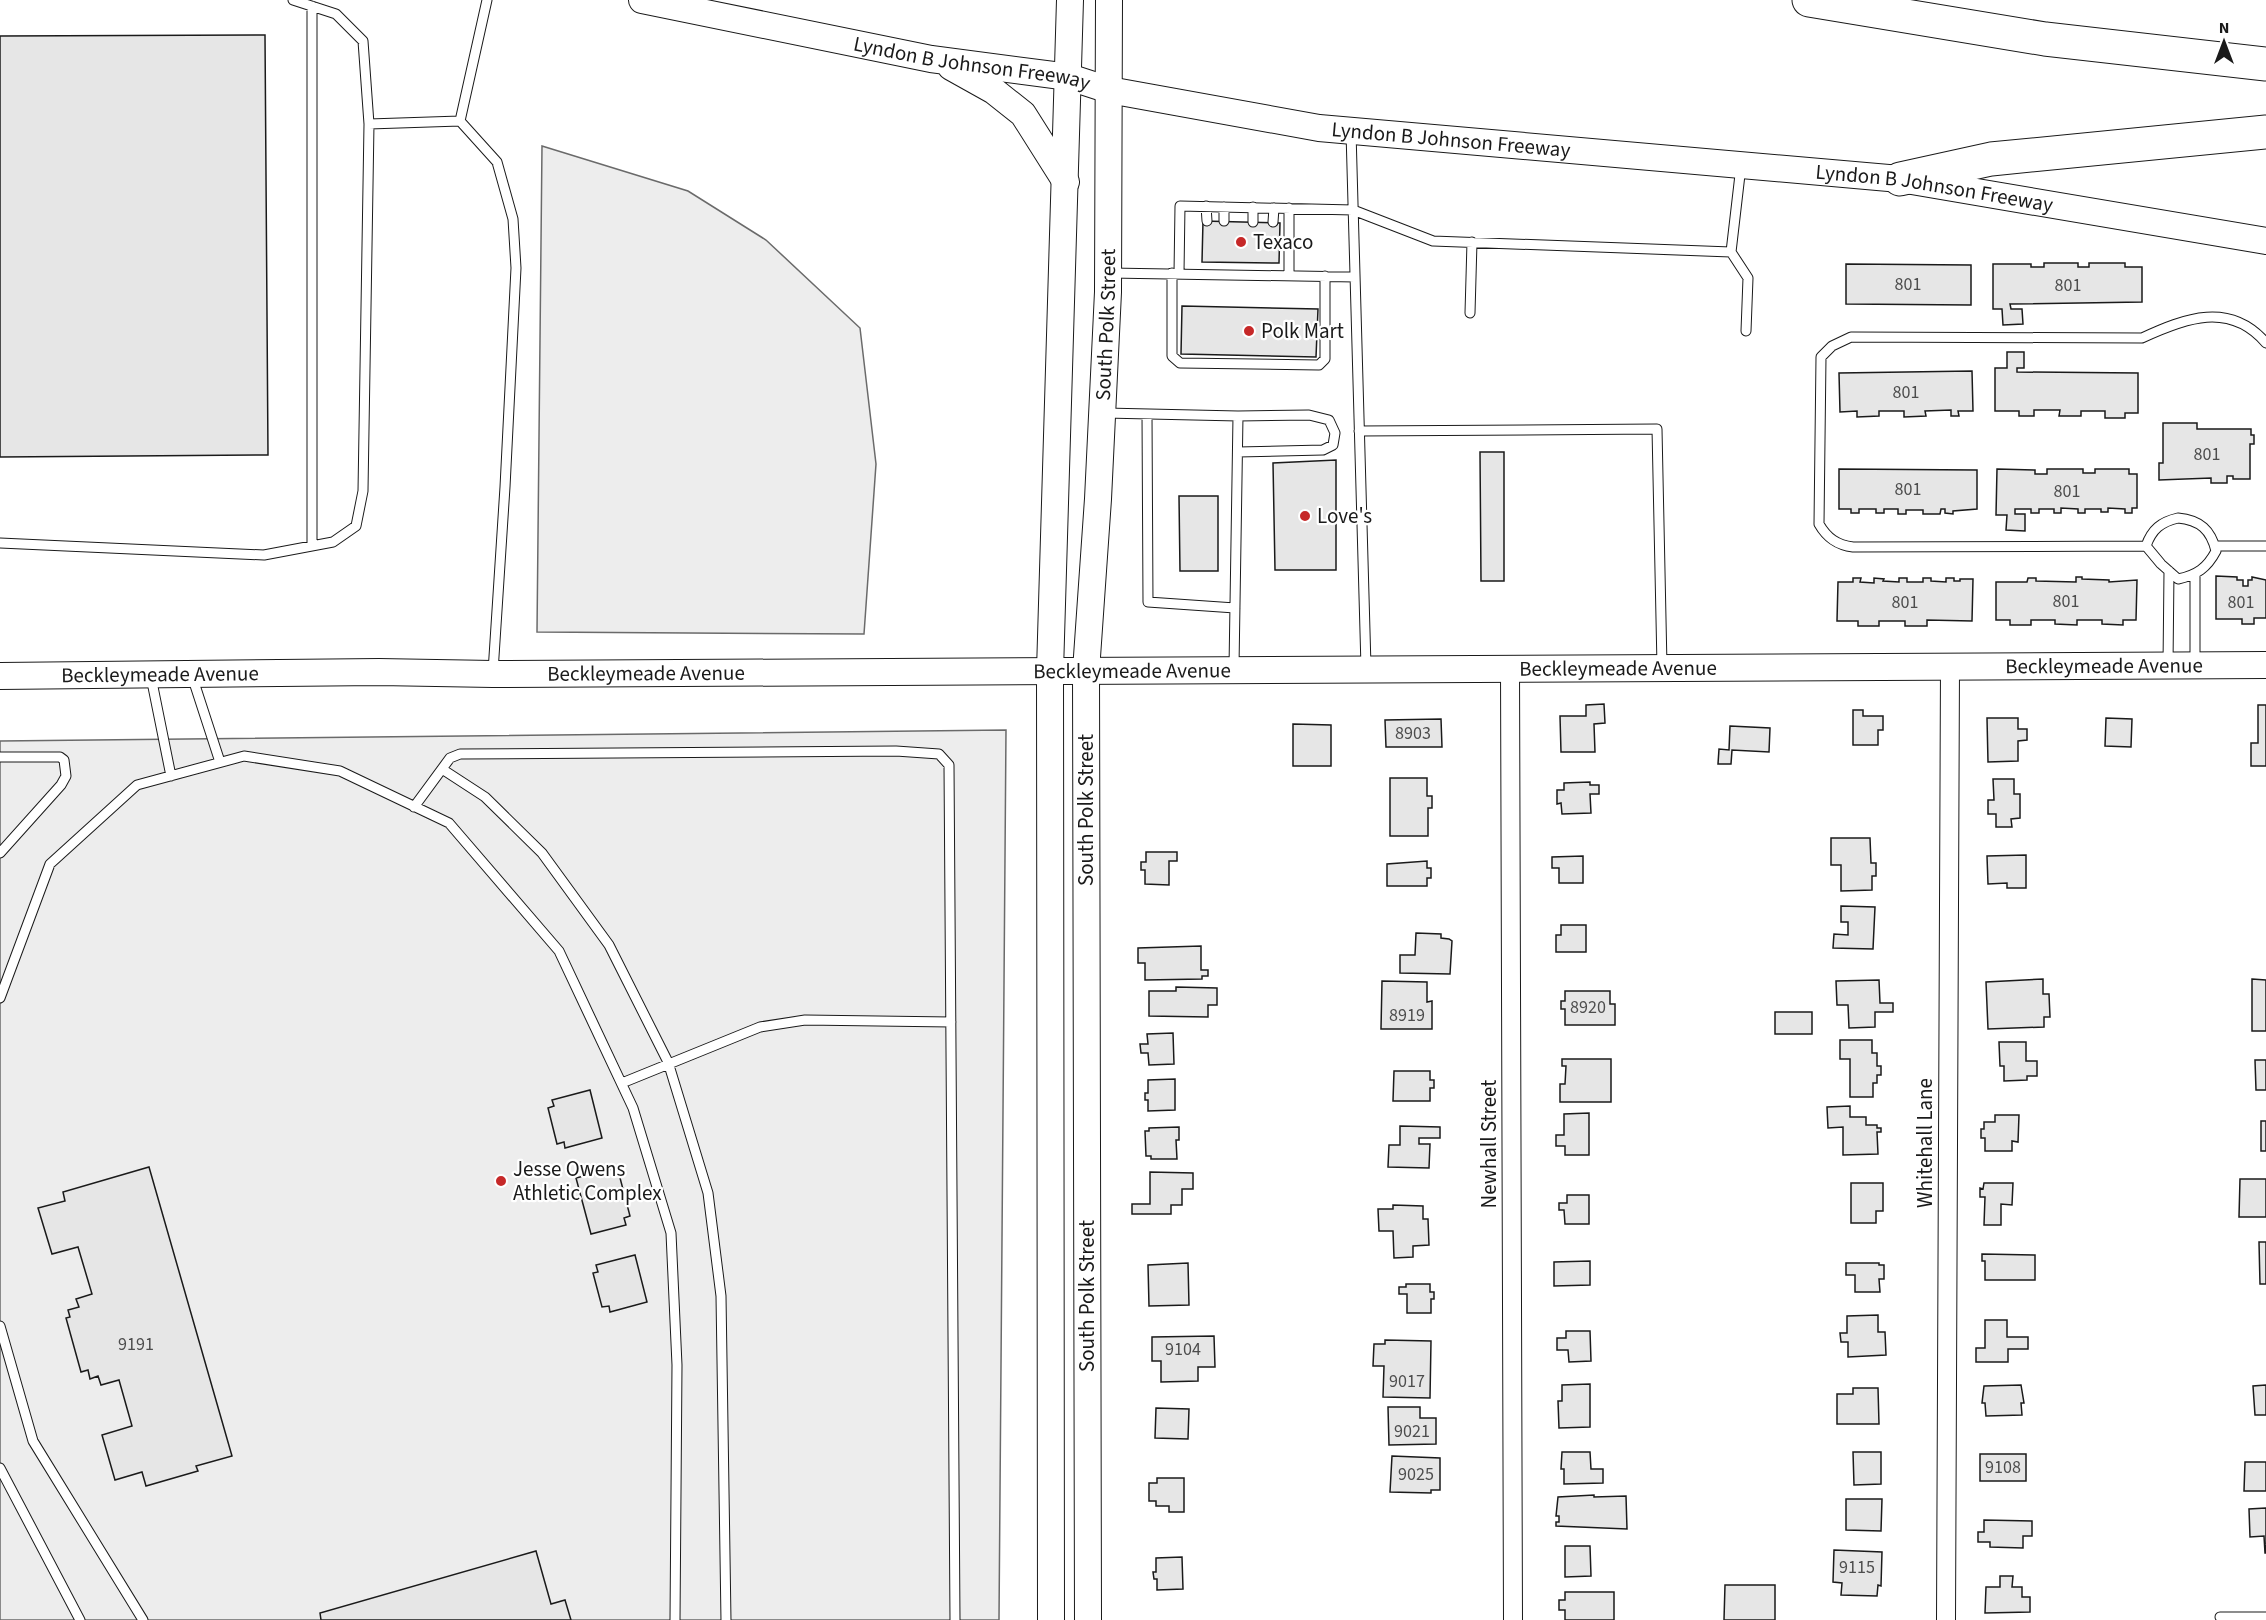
<svg xmlns="http://www.w3.org/2000/svg" width="2266" height="1620" font-family="'Source Sans 3',sans-serif">
	<style>
		.green { fill: #ededed; stroke: #6a6a6a; stroke-width: 1.5 }
		.building { fill: #e6e6e6; stroke: #1a1a1a; stroke-width: 1.5 }
		.lines { fill: none; stroke-linecap: round; stroke-linejoin: round }
		.lane-casing { stroke: #1a1a1a; stroke-width: 11 }
		.street-casing { stroke: #1a1a1a; stroke-width: 20 }
		.secondary-casing { stroke: #1a1a1a; stroke-width: 28 }
		.highway-casing { stroke: #1a1a1a; stroke-width: 35 }
		.lane { stroke: #fff; stroke-width: 9 }
		.street { stroke: #fff; stroke-width: 18 }
		.secondary { stroke: #fff; stroke-width: 26 }
		.highway { stroke: #fff; stroke-width: 33 }
		.poi-dot { fill: #c62828; stroke: #fff; stroke-width: 2 }
		.labels { text-anchor: middle; dominant-baseline: central; stroke-width: 4.5; stroke-linejoin: round; paint-order: stroke }
		.number-label { font-size: 18px; fill: #4d4d4d }
		.street-label { font-size: 21px; fill: #1a1a1a; stroke: #fff }
		.poi-label { font-size: 21px; fill: #1a1a1a; stroke: #fff; text-anchor: start }
	</style>
	<rect width="100%" height="100%" fill="#fff"/>
	<path class="green" d="M542,146L688,191L766,240L860,328L876,464L864,634L537,632Z
		M1006,730L999,1620H0V741Z"/>
	<path class="building" d="M265,35L268,455L0,457V36Z
		M1203,221L1280,223L1279,263L1202,262Z
		M2044,263H2078V267H2089V263H2125V267H2142V302L2010,304L2011,309H2022L2023,324L2003,325L2002,309H1993V264H2031V267H2044Z
		M1846,264L1971,265V305L1846,304Z
		M1182,306L1318,309L1316,357L1181,354Z
		M2007,352H2024V368H2017V372L2138,373V413H2125V418H2105V411H2081V416H2059L2060,410H2034V416H2019V411H1995V368H2007Z
		M1972,371L1973,411H1958L1959,416H1951V410L1925,411L1926,416L1904,417V411H1879V416L1857,417V411L1840,412L1839,373Z
		M2163,423H2197V429H2251V435H2254V444H2250V479H2233V476H2227V483H2211V478L2159,480V463H2163Z
		M1480,452H1504V581H1481Z
		M1336,460V570H1275L1273,463Z
		M1839,469L1977,470V509L1953,511V514L1945,513V509H1941L1940,514H1923V510H1906V514H1898V509H1884V513H1876V509H1859V513H1851V509H1839Z
		M1997,469L2035,470V474H2047V469H2083V473H2095V469H2129V474H2137V508H2132V513H2125V509L2108,508V512H2101V509H2085V513H2078V509L2061,508V513H2054V509H2039V513H2031V509H2015V514H2025V531L2006,530L2007,515H1996Z
		M1179,496H1218V571H1180Z
		M2216,576L2237,577V580H2243V586H2248V580H2252V577L2266,580V618H2254V624H2242V619H2216Z
		M2076,577H2082V579L2109,580V582L2137,580L2136,620H2123V625L2102,624V620H2077V625L2055,624V620H2031V625H2010V620H1996V582H2027L2028,578H2036V581L2076,582Z
		M1853,578H1861L1860,582L1874,583V578L1884,579L1883,581L1899,582V578H1907V582H1923V578H1931V581L1946,582V578H1954V581H1960V579H1973L1972,621L1927,620V626H1905V621H1879V626H1858V621H1837L1838,582H1853Z
		M1604,704L1605,723L1594,724L1595,752H1561L1560,716H1586V705Z
		M2258,705H2266V766H2251V743H2258Z
		M1853,710H1863V716H1883V730H1878V745H1853Z
		M1987,718H2018V729H2027V740L2018,741V761L1988,762Z
		M2106,718L2132,719L2131,747L2105,746Z
		M1441,719L1442,747H1386L1385,720Z
		M1293,724L1331,725V766H1293Z
		M1730,726L1770,728L1769,752L1732,750L1731,764H1718L1719,749L1729,750Z
		M1390,778H1427V796H1432V808H1428V836H1390Z
		M1993,779H2014V794H2020V818L2011,819L2012,827H1996V814H1988V800H1994Z
		M1590,782V785H1599V794H1590L1591,813L1562,814L1561,803L1557,804V790H1564V783Z
		M1831,838H1870L1871,863H1876V876H1872V890L1841,891V865H1831Z
		M1146,852H1177V861H1169V885L1145,884V870H1141V862H1146Z
		M2026,855V888H2007V883L1988,884L1987,856Z
		M1583,856V883H1559V868H1552V857Z
		M1427,861V868H1431V878H1427V886H1387V864Z
		M1841,906L1875,907L1873,949L1833,948L1834,934L1848,935V922H1841Z
		M1561,925H1586V952H1556V935H1561Z
		M1416,933L1441,934V938L1449,939L1452,941L1450,974L1400,973V955H1415Z
		M1201,946V970H1208V976H1202V979L1145,980V963H1138V948Z
		M2043,979V994H2049L2050,1017H2044V1027L1988,1029L1986,982Z
		M2252,979L2266,980V1031H2252Z
		M1879,980L1880,1003H1893V1012H1875V1027L1849,1028L1848,1005H1837L1836,981Z
		M1382,981L1427,982V1002L1432,1001V1029H1381Z
		M1176,987L1217,988V1005H1208V1017L1149,1016V991H1176Z
		M1565,991H1610V1004H1615V1025H1565V1009H1561V1001H1565Z
		M1775,1012H1812V1034H1775Z
		M1173,1033L1174,1064L1149,1065L1148,1053H1141L1140,1044H1148L1147,1034Z
		M1840,1040H1872V1053H1877V1066H1881V1075H1877V1083H1873V1097H1850V1059H1840Z
		M1999,1042H2026V1061H2037V1076H2027V1080L2004,1081V1066H2000Z
		M1562,1059H1611V1102H1560V1084H1565L1566,1066H1562Z
		M2255,1060H2266V1090H2256Z
		M1394,1071H1430V1080H1434V1088H1430V1101H1393Z
		M1175,1079V1110L1148,1111V1100H1145V1093H1148V1080Z
		M590,1090L602,1138L565,1148L564,1142L557,1144L548,1108L554,1106L552,1100Z
		M1850,1106V1117H1866V1125H1877V1128H1881V1132H1877L1878,1154L1843,1155V1127L1828,1128L1827,1107Z
		M1589,1113V1155H1565V1146H1556V1135H1564V1114Z
		M1995,1115H2019L2018,1142L2012,1141V1151H1985V1138H1981V1129H1984V1122H1995Z
		M2261,1121H2266V1151H2261Z
		M1400,1126L1440,1127V1138H1419V1144H1430L1429,1168L1388,1167L1389,1145H1400Z
		M1179,1127V1140H1176L1177,1159H1151V1156H1146L1145,1131H1149V1128Z
		M149,1167L232,1456L196,1466L198,1471L146,1486L142,1472L115,1480L102,1435L132,1426L119,1380L101,1385L98,1376L90,1379L88,1370L81,1372L66,1318L70,1317L68,1310L79,1307L76,1299L92,1294L78,1247L52,1254L38,1208L65,1201L63,1192Z
		M611,1169L613,1176L619,1174L630,1216L624,1218L626,1225L591,1234L576,1178Z
		M1150,1172L1193,1173V1189H1182V1205H1171V1214H1132V1204H1150Z
		M2240,1179H2266V1217H2239Z
		M1851,1183H1883V1211H1876V1223H1851Z
		M1984,1183H2013L2012,1205L2001,1204V1225H1984L1985,1197H1980V1188L1983,1189Z
		M1567,1195H1589V1224H1565L1564,1210H1559V1203H1567Z
		M1393,1205L1423,1206V1219H1428L1429,1245L1413,1246V1257L1394,1258L1393,1231H1379L1378,1209H1393Z
		M2259,1242H2266V1284H2260Z
		M1982,1254L2035,1255V1280H1985V1261H1982Z
		M635,1255L647,1302L610,1312L609,1306L602,1307L593,1273L598,1272L596,1265Z
		M1590,1261V1285L1554,1286V1262Z
		M1188,1263L1189,1305L1149,1306L1148,1265Z
		M1846,1263H1879V1265H1884V1279H1879L1880,1292H1855V1275H1846Z
		M1406,1284H1430V1292H1434V1299H1431V1313H1407V1294H1399V1287H1406Z
		M1878,1315V1332H1885L1886,1355L1848,1357V1342H1841L1840,1333H1847V1316Z
		M1985,1320H2007V1337H2028V1349H2008V1362H1976V1348H1985Z
		M1566,1331H1590L1591,1361L1569,1362L1568,1350H1557V1338H1566Z
		M1214,1336L1215,1367H1198V1381L1161,1382V1361H1152V1337Z
		M1385,1340L1431,1341L1430,1398L1383,1397L1384,1366H1373L1374,1344H1385Z
		M1590,1384V1427L1559,1428L1558,1401H1562V1385Z
		M2021,1385L2024,1403H2021L2022,1415L1986,1416L1985,1403H1982L1984,1386Z
		M2266,1385V1415H2255L2253,1386Z
		M1853,1388H1878L1879,1424H1837V1394H1853Z
		M1388,1407H1420V1418H1436V1444L1389,1445Z
		M1156,1408L1189,1409L1188,1439L1155,1438Z
		M1562,1452H1590L1591,1469H1603V1483L1564,1484V1469H1561Z
		M1853,1452H1881V1484L1854,1485Z
		M1980,1454H2026V1481H1980Z
		M1392,1456L1440,1458V1490H1431V1493L1390,1492Z
		M2245,1462H2266V1491H2244Z
		M1157,1478H1184V1512H1169V1506H1156V1501H1149V1483H1157Z
		M1594,1495V1497L1626,1496L1627,1529L1556,1526V1522H1559V1516H1556L1558,1497Z
		M1846,1499H1882L1881,1531L1846,1530Z
		M2266,1508V1553H2265L2264,1536L2250,1537L2249,1509Z
		M1984,1520L2032,1521V1536H2023V1548L1990,1547V1542H1978V1532H1984Z
		M1565,1546H1590L1591,1576L1565,1577Z
		M1834,1550L1882,1552L1881,1586L1878,1585L1877,1596L1841,1595L1842,1583L1833,1582Z
		M536,1551L551,1604L565,1600L571,1620H321L320,1613Z
		M1182,1557L1183,1589L1157,1590V1579H1154L1153,1572H1156V1558Z
		M2000,1576H2013L2012,1587H2022V1597H2030V1612L1985,1613L1986,1587H2000Z
		M1725,1585H1775V1620H1724Z
		M1565,1592H1614V1620H1565V1610H1559V1600H1565Z"/>
	<g class="lines">
		<defs>
			<path id="lane" d="M312,6V546
				M460,121L497,162L513,219L516,268L505,487L493,672
				M369,124L460,121L487,0
				M1351,132L1366,667
				M1206,206L1207,221
				M1253,207V222
				M1289,208V275
				M1224,221V207
				M1273,222L1274,208
				M1731,252L1748,278L1746,331
				M1110,273L1355,277
				M1172,273V356L1180,363L1319,365L1325,359V276
				M1179,273L1180,206L1353,210L1433,241L1731,252L1741,166
				M1470,313L1472,242
				M1105,413L1238,416L1234,667
				M1147,414L1148,602L1235,608
				M1359,431L1657,429L1662,666
				M1238,452L1323,450L1333,445L1335,433L1329,420L1309,415L1238,416
				M2178,518C2200,520 2211,530 2216,551C2207,568 2197,575 2178,579L2161,564L2146,546C2152,529 2161,522 2178,518Z
				M0,543L264,555L333,542L356,526L363,491L369,124L363,41L336,14L293,0
				M2146,546L1853,547C1837,545 1827,538 1819,524L1821,357L1832,346L1851,337L2142,338C2185,318 2230,301 2266,343
				M2215,546H2266
				M2195,574V663
				M2168,665L2169,571
				M192,676L220,762
				M151,677L171,776
				M0,757H60L64,760L66,776L61,785L0,853
				M442,769L485,797L542,853L609,945L668,1062L708,1193L721,1296L726,1620
				M414,807L450,758L460,754L896,751L939,754L949,765L955,1620
				M0,998L50,864L137,785L244,756L340,771L449,823L559,951L633,1108L671,1233L677,1365L675,1620
				M622,1083L760,1027L805,1020L951,1022
				M0,1326L33,1441L143,1620
				M0,1468L80,1620
				M2220,1617H2266"/>
			<path id="street" d="M1510,669L1513,1620
				M1946,1620L1950,667"/>
			<g id="secondary">
				<path id="s1" d="M642,0L931,59L1069,77L1109,90L1319,128L1900,179L2266,241"/>
				<path d="M951,67L994,91L1023,114L1066,182"/>
				<path id="s2" d="M0,676L379,672L493,674L2266,665"/>
				<path d="M1051,1620L1050,671L1070,0"/>
				<path id="s3" d="M1088,1620L1086,671L1098,499L1108,292L1109,0"/>
			</g>
			<path id="highway" d="M1809,0L2045,39L2266,64
				M1900,179L1991,159L2266,132"/>
		</defs>
		<use href="#lane" class="lane-casing"/>
		<use href="#street" class="street-casing"/>
		<use href="#secondary" class="secondary-casing"/>
		<use href="#highway" class="highway-casing"/>
		<use href="#lane" class="lane"/>
		<use href="#street" class="street"/>
		<use href="#secondary" class="secondary"/>
		<use href="#highway" class="highway"/>
	</g>
	<g class="poi-dot">
		<circle cx="1241" cy="242" r="6"/>
		<circle cx="1249" cy="331" r="6"/>
		<circle cx="1305" cy="516" r="6"/>
		<circle cx="501" cy="1181" r="6"/>
	</g>
	<g class="labels">
		<g class="number-label">
			<text x="1908" y="284">801</text>
			<text x="2068" y="285">801</text>
			<text x="1906" y="392">801</text>
			<text x="2207" y="454">801</text>
			<text x="1908" y="489">801</text>
			<text x="2067" y="491">801</text>
			<text x="2066" y="601">801</text>
			<text x="1905" y="602">801</text>
			<text x="2241" y="602">801</text>
			<text x="1413" y="733">8903</text>
			<text x="1588" y="1007">8920</text>
			<text x="1407" y="1015">8919</text>
			<text x="136" y="1344">9191</text>
			<text x="1183" y="1349">9104</text>
			<text x="1407" y="1381">9017</text>
			<text x="1412" y="1431">9021</text>
			<text x="2003" y="1467">9108</text>
			<text x="1416" y="1474">9025</text>
			<text x="1857" y="1567">9115</text>
		</g>
		<g class="street-label">
			<text stroke="none"><textPath href="#s1" startOffset="336">Lyndon B Johnson Freeway</textPath></text>
			<text stroke="none"><textPath href="#s1" startOffset="822">Lyndon B Johnson Freeway</textPath></text>
			<text stroke="none"><textPath href="#s1" startOffset="1308">Lyndon B Johnson Freeway</textPath></text>
			<text stroke="none"><textPath href="#s3" startOffset="1296">South Polk Street</textPath></text>
			<text stroke="none"><textPath href="#s2" startOffset="2104">Beckleymeade Avenue</textPath></text>
			<text stroke="none"><textPath href="#s2" startOffset="1618">Beckleymeade Avenue</textPath></text>
			<text stroke="none"><textPath href="#s2" startOffset="1132">Beckleymeade Avenue</textPath></text>
			<text stroke="none"><textPath href="#s2" startOffset="646">Beckleymeade Avenue</textPath></text>
			<text stroke="none"><textPath href="#s2" startOffset="160">Beckleymeade Avenue</textPath></text>
			<text transform="translate(1086 810) rotate(-90)">South Polk Street</text>
			<text transform="translate(1925 1143) rotate(-90)">Whitehall Lane</text>
			<text transform="translate(1489 1144) rotate(-90)">Newhall Street</text>
			<text transform="translate(1087 1296) rotate(-90)">South Polk Street</text>
		</g>
		<g class="poi-label">
			<text x="1253" y="242">Texaco</text>
			<text x="1261" y="331">Polk Mart</text>
			<text x="1317" y="516">Love's</text>
			<text x="513" y="1169">Jesse Owens<tspan x="513" dy="24">Athletic Complex</tspan></text>
		</g>
	</g>
	<g transform="translate(2224 42)" stroke="#ffffff" stroke-width="4.5" paint-order="stroke">
	<path d="M0-4.5L10 22L0 15L-10 22Z" fill="#1a1a1a"/>
	<text y="-9" font-size="16" font-weight="bold" text-anchor="middle" fill="#1a1a1a">N</text>
	</g>
</svg>
